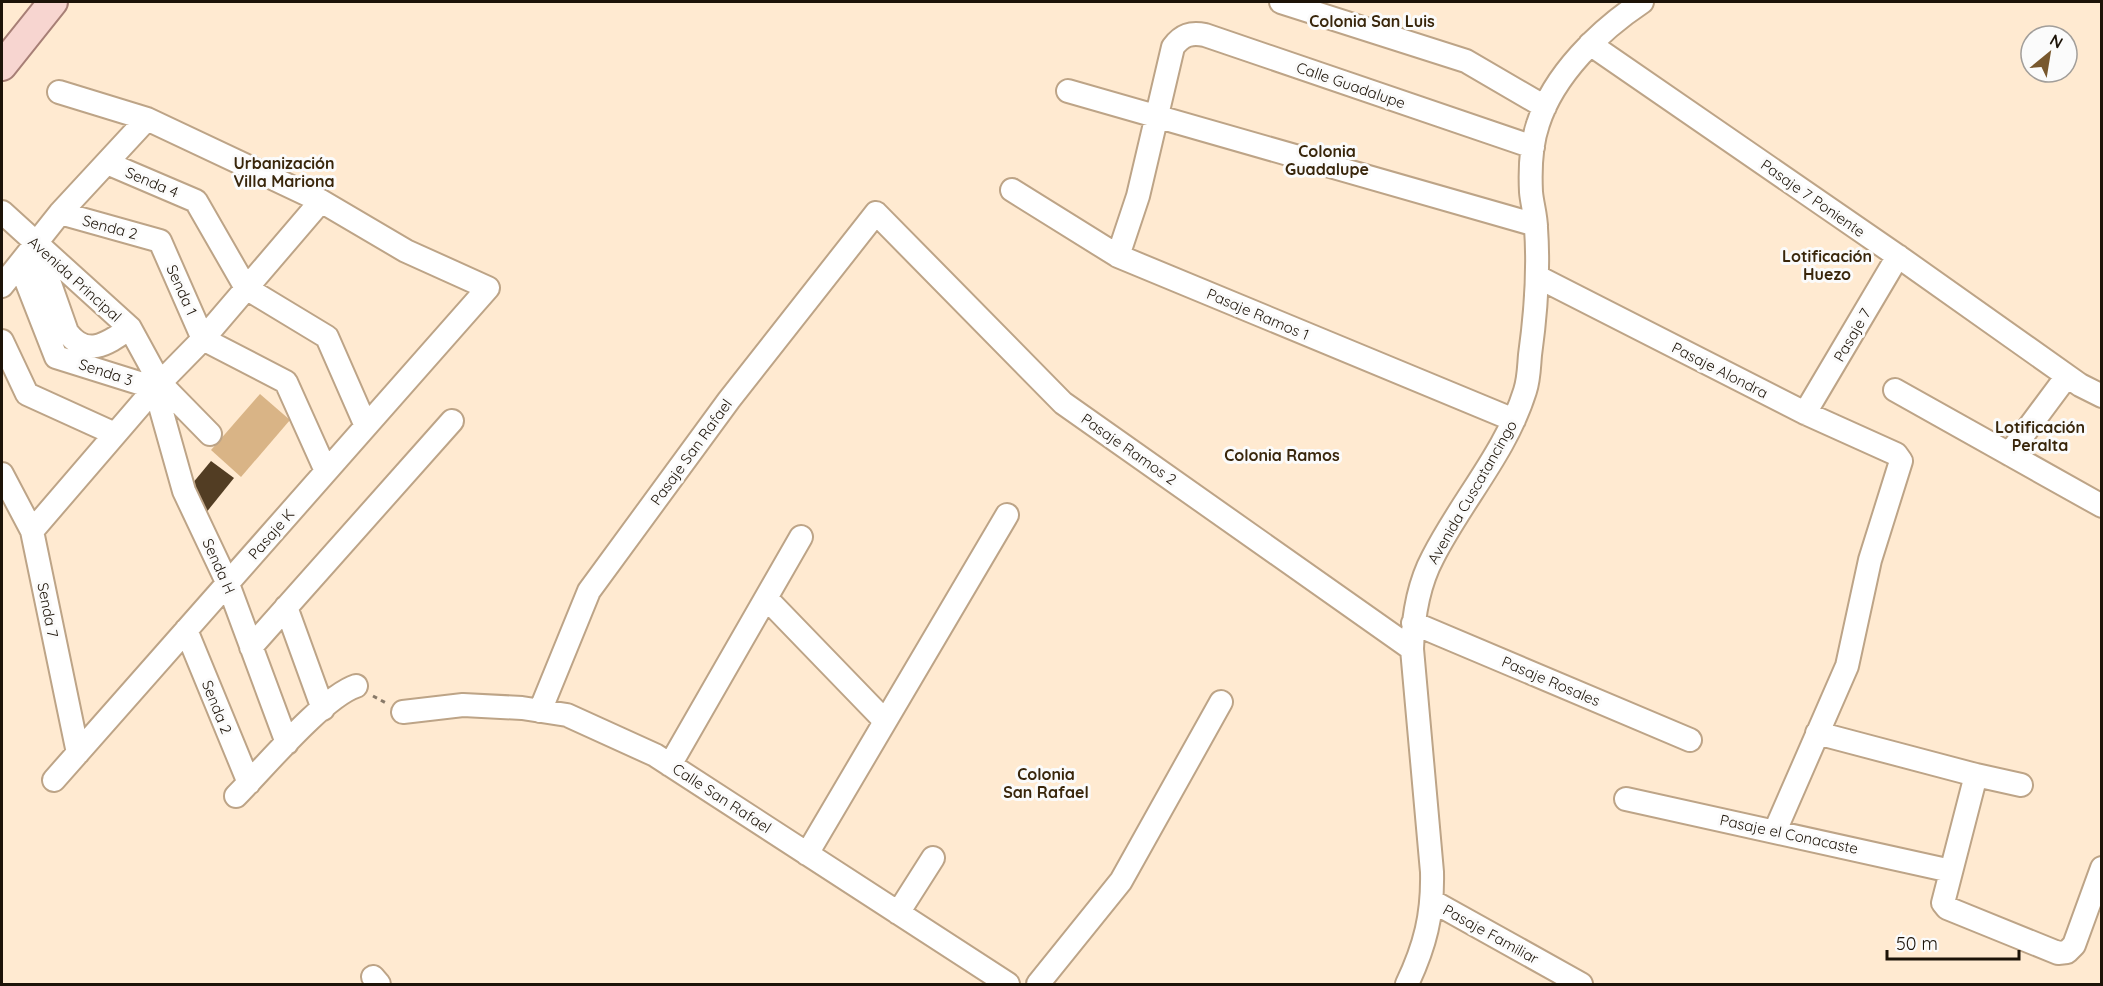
<svg xmlns="http://www.w3.org/2000/svg" width="2103" height="986" font-family="Quicksand,sans-serif">
	<style>
		.green { fill: #d9b486 }
		.building { fill: #523d23 }
		.lines { fill: none; stroke-linecap: round; stroke-linejoin: round }
		.minor-casing { stroke: #bda487; stroke-width: 26 }
		.major-casing { stroke: #a77f76; stroke-width: 32 }
		.path { stroke: #887968; stroke-width: 3; stroke-dasharray: 4.5 4.5; stroke-linecap: butt }
		.minor { stroke: #fff; stroke-width: 22 }
		.major { stroke: #f7d5d0; stroke-width: 28 }
		.labels { text-anchor: middle; dominant-baseline: central; stroke-width: 6; stroke-linejoin: round; paint-order: stroke }
		.street-label { font-size: 15px; fill: #1c1308; stroke: #fbfbfb }
		.neighbourhood-label { font-size: 16px; font-weight: bold; fill: #39260b; stroke: #fbfbfb }
	</style>
	<rect width="100%" height="100%" fill="#ffead1"/>
	<path class="green" d="M260,394L290,420L241,477L211,450Z"/>
	<path class="building" d="M211,461L234,478L201,519L187,490Z"/>
	<g class="lines">
		<defs>
			<path id="minor" d="M1281,2L1466,61L1545,107
				M1590,44L1902,259L2080,385L2102,396
				M1068,91L1536,225
				M107,163L196,201L246,288L327,337L366,426
				M1012,190L1118,256L1514,420
				M2,212L130,328L160,383L210,434
				M60,213L160,241L203,339L286,382L326,471
				M37,247L67,332C87,359 108,343 130,328
				M1118,256L1138,196L1173,47C1182,35 1191,32 1205,35L1533,147
				M20,265L56,357L155,388L184,491L228,584L287,743
				M1538,277L1805,413L1896,454L1901,461L1870,560L1847,666L1775,831
				M2,286L60,213L147,119
				M2,341L27,394L115,434
				M1895,390L2102,506
				M1805,413L1898,256
				M2009,454L2067,376
				M2,474L32,531L78,753
				M32,531L155,388L203,339L321,201
				M766,598L885,721
				M286,607L323,709
				M1413,623L1690,740
				M186,630L249,783
				M251,647L452,421
				M540,711L589,591L729,400L876,213L1063,403L1412,649
				M403,712L463,705L522,708L567,715L655,755L1008,984
				M1817,733L1976,775L2021,785
				M670,765L801,537
				M1976,775L1943,903L1947,908L2058,953L2067,952L2074,945L2102,868
				M54,780L488,288L406,251L321,201L147,119L59,92
				M236,796C263,769 323,697 356,686
				M1626,799L1951,871
				M807,854L1007,515
				M1432,901L1581,984
				M898,913L933,858
				M373,977L379,984
				M1038,984L1121,881L1221,702
				M1407,984C1425,946 1433,915 1432,872L1412,649C1413,618 1418,585 1433,557C1462,500 1506,452 1525,391C1529,379 1529,366 1530,355C1536,312 1539,270 1536,228C1536,216 1532,204 1531,192C1530,171 1531,144 1538,124C1554,74 1600,30 1642,2"/>
			<path id="major" d="M2,66L53,2"/>
		</defs>
		<use href="#minor" class="minor-casing"/>
		<use href="#major" class="major-casing"/>
		<path class="path" d="M373,696L386,703"/>
		<use href="#minor" class="minor"/>
		<use href="#major" class="major"/>
	</g>
	<g class="labels">
		<g class="street-label">
			<text transform="translate(1351 85) rotate(19)">Calle Guadalupe</text>
			<text transform="translate(152 182) rotate(23)">Senda 4</text>
			<text transform="translate(1813 198) rotate(35)">Pasaje 7 Poniente</text>
			<text transform="translate(110 227) rotate(15)">Senda 2</text>
			<text transform="translate(75 279) rotate(42)">Avenida Principal</text>
			<text transform="translate(182 290) rotate(66)">Senda 1</text>
			<text transform="translate(1258 314) rotate(23)">Pasaje Ramos 1</text>
			<text transform="translate(1852 335) rotate(-60)">Pasaje 7</text>
			<text transform="translate(1720 370) rotate(27)">Pasaje Alondra</text>
			<text transform="translate(106 372) rotate(18)">Senda 3</text>
			<text transform="translate(1129 449) rotate(35)">Pasaje Ramos 2</text>
			<text transform="translate(691 452) rotate(-54)">Pasaje San Rafael</text>
			<text transform="translate(1472 492) rotate(-60)">Avenida Cuscatancingo</text>
			<text transform="translate(271 534) rotate(-49)">Pasaje K</text>
			<text transform="translate(219 566) rotate(66)">Senda H</text>
			<text transform="translate(48 610) rotate(79)">Senda 7</text>
			<text transform="translate(1551 681) rotate(23)">Pasaje Rosales</text>
			<text transform="translate(217 707) rotate(68)">Senda 2</text>
			<text transform="translate(722 798) rotate(33)">Calle San Rafael</text>
			<text transform="translate(1789 834) rotate(12)">Pasaje el Conacaste</text>
			<text transform="translate(1491 934) rotate(29)">Pasaje Familiar</text>
		</g>
		<g class="neighbourhood-label">
			<text x="1372" y="21">Colonia San Luis</text>
			<text x="1327" y="151">Colonia<tspan x="1327" dy="18">Guadalupe</tspan></text>
			<text x="284" y="163">Urbanización<tspan x="284" dy="18">Villa Mariona</tspan></text>
			<text x="1827" y="256">Lotificación<tspan x="1827" dy="18">Huezo</tspan></text>
			<text x="2040" y="427">Lotificación<tspan x="2040" dy="18">Peralta</tspan></text>
			<text x="1282" y="455">Colonia Ramos</text>
			<text x="1046" y="774">Colonia<tspan x="1046" dy="18">San Rafael</tspan></text>
		</g>
	</g>
	<rect width="2103" height="986" fill="none" stroke="#1c1308" stroke-width="6"/>
	<g transform="translate(2049 54) rotate(30)"><circle r="28" fill="#fbfbfb" stroke="#a29e9a" stroke-width="1.5"/>
	<path d="M0-4.5L10 22L0 15L-10 22Z" fill="#78582e"/>
	<text y="-9" font-size="16" font-weight="bold" text-anchor="middle" fill="#1c1308">N</text>
	</g>
	<path d="M1887 950v9h132v-9" fill="none" stroke="#1c1308" stroke-width="3"/>
	<text x="1896" y="950" font-size="18" fill="#1c1308" stroke="#fbfbfb" stroke-width="4.5" paint-order="stroke">50 m</text>
</svg>
